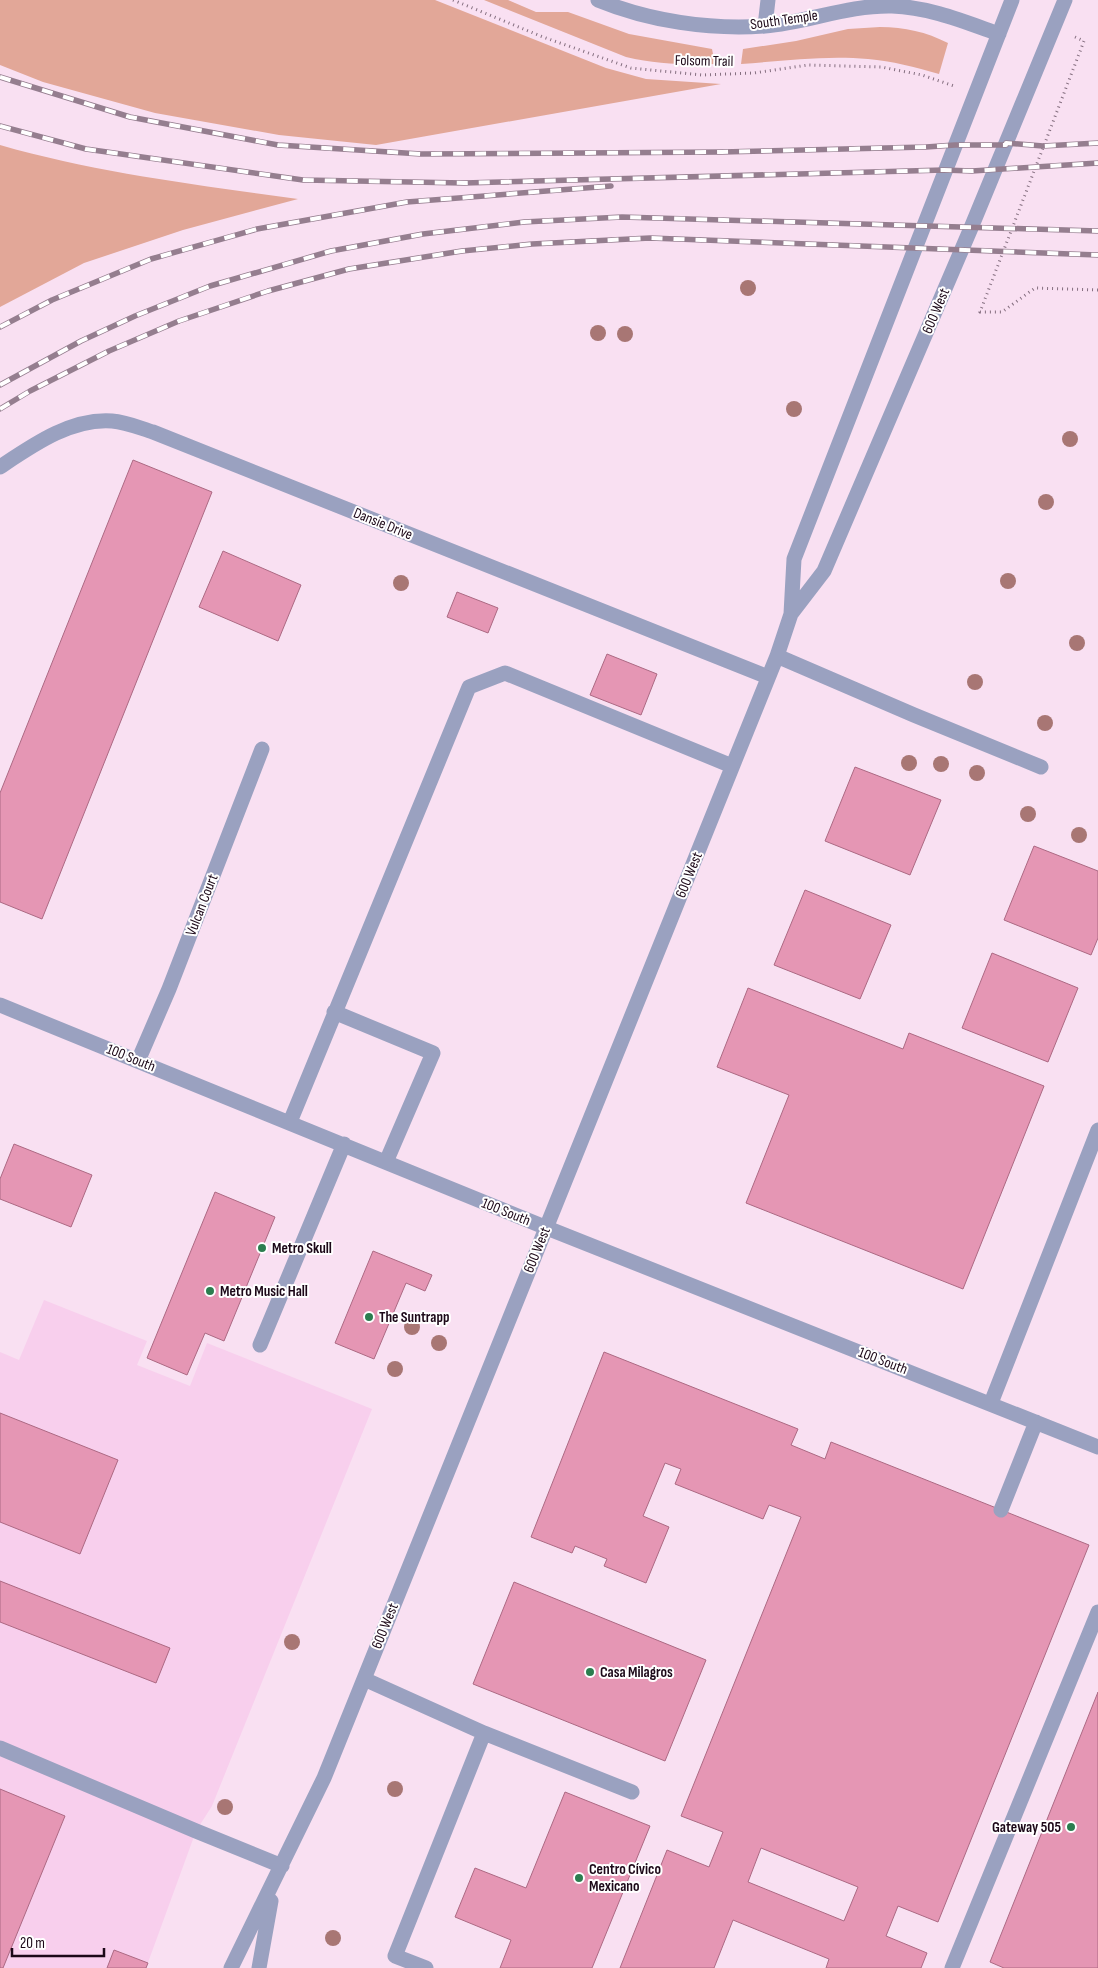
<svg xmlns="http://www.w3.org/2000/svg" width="1098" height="1968" font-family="'Sofia Sans Condensed',sans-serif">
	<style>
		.built { fill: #f8cfed }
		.green { fill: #e2a798 }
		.building { fill: #e596b4; stroke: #ac6983; fill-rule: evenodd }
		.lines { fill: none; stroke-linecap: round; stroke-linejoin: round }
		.path { stroke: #846e7f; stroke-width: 3; stroke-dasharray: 1 4; stroke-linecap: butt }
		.minor { stroke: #9aa1c0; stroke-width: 15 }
		.rail-casing { stroke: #957e8f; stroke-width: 5.5 }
		.rail { stroke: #fff; stroke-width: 4; stroke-dasharray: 11; stroke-linecap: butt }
		.tree { fill: #a87674 }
		.poi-dot { fill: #2b7d4f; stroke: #fff; stroke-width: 2 }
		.labels { text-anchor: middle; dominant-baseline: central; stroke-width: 4; stroke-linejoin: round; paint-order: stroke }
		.street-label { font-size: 15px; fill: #1c0818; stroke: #fff }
		.poi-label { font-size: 15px; font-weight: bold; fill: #1c0818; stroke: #fff; text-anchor: start }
	</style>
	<rect width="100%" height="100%" fill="#f9e0f2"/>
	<path class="built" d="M44,1300L147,1341L137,1365L190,1386L207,1343L372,1409L212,1806L196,1831L146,1968H0V1352L19,1360Z"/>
	<path class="green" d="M0,0H435L606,68L646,79L721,84L376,145L279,135L155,113L43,82L0,65Z
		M484,0H508L536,12H568L629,34L712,49L715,64C684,65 656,64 626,57Z
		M880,27C905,27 926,32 948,43L939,74C915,67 892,61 868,59C826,55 783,61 741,64L743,49L796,41L848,29Z
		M0,145C97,173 198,185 298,199L183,230L84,263L0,307Z"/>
	<path class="building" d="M133,460L212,492L42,919L0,902V793Z
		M223,551L301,585L278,641L199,607Z
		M457,592L498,608L488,633L447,617Z
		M607,654L657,674L641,715L590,695Z
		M855,767L941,800L910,875L825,841Z
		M1034,846L1098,871V938L1091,955L1004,920Z
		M805,890L891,925L860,999L774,965Z
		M992,953L1078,988L1048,1062L962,1028Z
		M748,988L903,1049L909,1033L1044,1086L963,1289L746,1203L789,1095L717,1067Z
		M14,1144L92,1175L71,1227L0,1199V1179Z
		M215,1192L275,1217L224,1341L205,1333L187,1375L147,1358Z
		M373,1251L432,1275L425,1291L406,1283L374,1359L335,1343Z
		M604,1352L798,1429L791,1445L825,1459L831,1442L1089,1545L938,1922L898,1906L886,1936L927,1953L921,1968H826L829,1959L733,1920L714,1968H620L667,1850L709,1867L723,1832L681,1816L801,1517L769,1505L763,1519L675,1484L681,1469L665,1463L643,1516L669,1527L646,1583L604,1566L607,1559L575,1546L572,1553L531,1537ZM761,1848L858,1887L844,1921L748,1882Z
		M0,1413L118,1460L80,1554L0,1522Z
		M0,1581L170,1648L156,1683L0,1622Z
		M514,1582L706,1660L665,1761L473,1684Z
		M1098,1692V1968H1004L990,1962Z
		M0,1789L65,1816L3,1968H0Z
		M565,1792L650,1826L592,1968H500L511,1940L455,1917L475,1868L526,1888Z
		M114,1950L148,1963L146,1968H107Z"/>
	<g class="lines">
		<path class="path" d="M453,0L543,37L631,68L702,75L754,73L808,65L881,67L922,75L954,86
			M1075,37L1084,41L980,312H1002L1035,288L1098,290"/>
		<path class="minor" d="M598,0C649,21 710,30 765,26C808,22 849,5 892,6C929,7 965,22 999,34
			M765,26L768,0
			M0,467C33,445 71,418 112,421C126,422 140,428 153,432L768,677
			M791,614L824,571L971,228L1065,0
			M777,656L914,715L1041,767
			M0,1005L547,1228L1098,1447
			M334,1012L433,1053L386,1162
			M138,1061L169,989L262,749
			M290,1122L469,687L505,673L732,766
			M260,1345L344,1144
			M991,1403L1098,1130
			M1001,1510L1036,1422
			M364,1679L484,1733L632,1792
			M0,1748L196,1831L282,1866
			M231,1968L324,1778L777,656L791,614L794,559L1012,0
			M259,1968L271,1901
			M426,1968L395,1956L484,1733
			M952,1968L1098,1612"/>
		<defs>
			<path id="rail" d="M0,77L130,117L278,145L421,154L722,152L926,147L955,145H1006V143L1043,146L1098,143
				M0,126L86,149L303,180L464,183L944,170L972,171L1098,163
				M0,327L52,300L151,259L257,229L407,202L611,186
				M0,385L81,341L135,316L210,286L331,251L423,234L524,222L622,217L1098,231
				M0,409L30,391L109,351L179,321L268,291L349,269L462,251L532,244L650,238L1098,255"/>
		</defs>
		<use href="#rail" class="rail-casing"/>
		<use href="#rail" class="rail"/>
	</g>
	<g class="tree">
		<circle cx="748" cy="288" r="8"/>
		<circle cx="598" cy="333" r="8"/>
		<circle cx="625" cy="334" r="8"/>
		<circle cx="794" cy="409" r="8"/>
		<circle cx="1070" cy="439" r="8"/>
		<circle cx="1046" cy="502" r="8"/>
		<circle cx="1008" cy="581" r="8"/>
		<circle cx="401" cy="583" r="8"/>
		<circle cx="1077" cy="643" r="8"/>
		<circle cx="975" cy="682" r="8"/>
		<circle cx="1045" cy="723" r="8"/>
		<circle cx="909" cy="763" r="8"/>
		<circle cx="941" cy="764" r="8"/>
		<circle cx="977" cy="773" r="8"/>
		<circle cx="1028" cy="814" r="8"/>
		<circle cx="1079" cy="835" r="8"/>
		<circle cx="412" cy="1327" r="8"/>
		<circle cx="439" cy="1343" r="8"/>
		<circle cx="395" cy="1369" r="8"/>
		<circle cx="292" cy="1642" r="8"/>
		<circle cx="395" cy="1789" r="8"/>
		<circle cx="225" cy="1807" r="8"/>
		<circle cx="333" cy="1938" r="8"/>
	</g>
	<g class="poi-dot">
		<circle cx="262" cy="1248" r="5"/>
		<circle cx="210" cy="1291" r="5"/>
		<circle cx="369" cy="1317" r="5"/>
		<circle cx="590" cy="1672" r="5"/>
		<circle cx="1071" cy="1827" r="5"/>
		<circle cx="579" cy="1878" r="5"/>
	</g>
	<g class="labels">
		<g class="street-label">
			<text transform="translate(784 20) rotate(-8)">South Temple</text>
			<text transform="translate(704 61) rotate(1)">Folsom Trail</text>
			<text transform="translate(936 311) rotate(-67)">600 West</text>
			<text transform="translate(383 524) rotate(22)">Dansie Drive</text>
			<text transform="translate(689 875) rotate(-68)">600 West</text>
			<text transform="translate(202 905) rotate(-69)">Vulcan Court</text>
			<text transform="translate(131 1058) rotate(22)">100 South</text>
			<text transform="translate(506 1212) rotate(22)">100 South</text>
			<text transform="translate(537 1250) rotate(-68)">600 West</text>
			<text transform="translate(883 1361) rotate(21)">100 South</text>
			<text transform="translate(385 1626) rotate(-68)">600 West</text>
		</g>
		<g class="poi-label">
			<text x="272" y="1248">Metro Skull</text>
			<text x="220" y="1291">Metro Music Hall</text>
			<text x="379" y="1317">The Suntrapp</text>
			<text x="600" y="1672">Casa Milagros</text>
			<text x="1061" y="1827" text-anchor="end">Gateway 505</text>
			<text x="589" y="1869">Centro Cívico<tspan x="589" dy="17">Mexicano</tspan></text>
		</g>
	</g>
	<path d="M12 1948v8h92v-8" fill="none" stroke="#1c0818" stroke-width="2.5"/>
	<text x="20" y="1948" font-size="15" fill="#1c0818" stroke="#ffffff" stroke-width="4" paint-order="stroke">20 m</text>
</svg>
